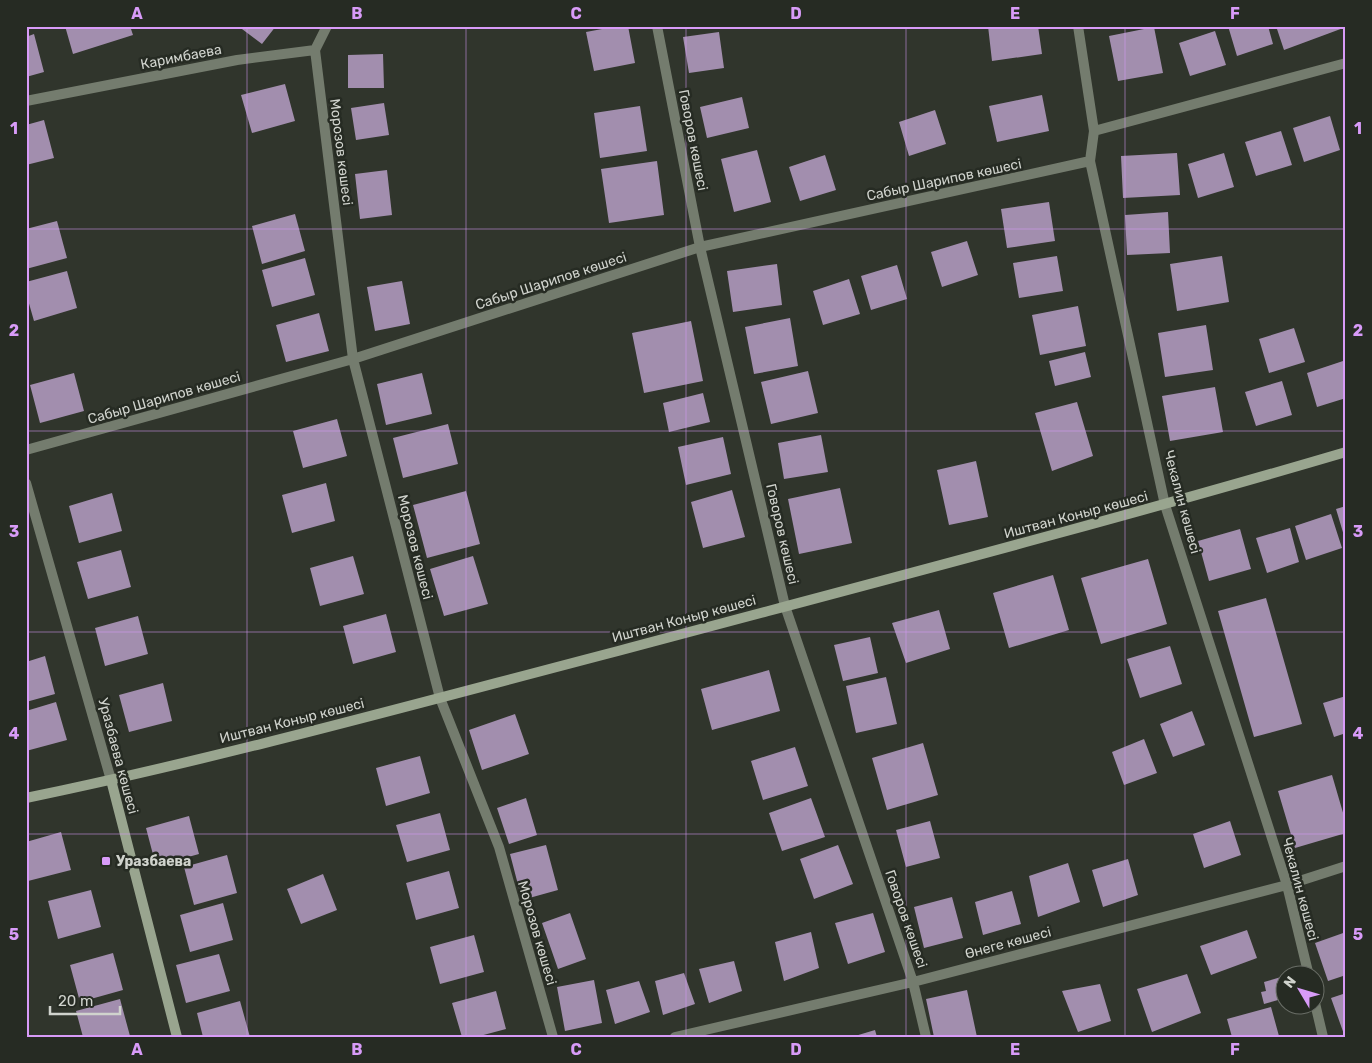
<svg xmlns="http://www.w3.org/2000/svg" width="1372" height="1063" font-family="Rubik,sans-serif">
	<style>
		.building { fill: #a28eae }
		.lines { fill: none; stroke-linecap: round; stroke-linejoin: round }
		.street { stroke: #747c6e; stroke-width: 10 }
		.secondary { stroke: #99a58f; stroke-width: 10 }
		.grid { fill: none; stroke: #d89bf8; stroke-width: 1; stroke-opacity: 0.55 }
		.poi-dot { fill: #d89bf8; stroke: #262b23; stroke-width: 2 }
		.labels { text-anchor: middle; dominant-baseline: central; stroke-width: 5; stroke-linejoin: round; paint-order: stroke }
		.street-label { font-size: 14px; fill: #d0d3cd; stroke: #262b23 }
		.poi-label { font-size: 14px; font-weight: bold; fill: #d0d3cd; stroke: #262b23; text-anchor: start }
		.neatline { fill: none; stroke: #d89bf8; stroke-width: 2 }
		.grid-label { font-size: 16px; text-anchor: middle; font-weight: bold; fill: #d89bf8 }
	</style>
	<rect width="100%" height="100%" fill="#30352c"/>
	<path class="building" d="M65,26H130L133,35L73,54Z
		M238,26H276L262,44Z
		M618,26H628L635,63L594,71L586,32Z
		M988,26H1038L1042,54L992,61Z
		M1228,26H1268L1273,44L1237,56Z
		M1276,26H1346V27L1284,50Z
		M1154,27L1163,73L1118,81L1109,36Z
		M1215,31L1226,65L1190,76L1179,43Z
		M719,32L724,68L689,73L683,37Z
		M34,34L44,72L26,77V37Z
		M383,54L384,88H348V55Z
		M285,84L295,121L252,133L241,95Z
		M1042,95L1049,131L997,142L989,106Z
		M742,97L749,128L707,138L700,107Z
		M384,103L389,135L356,140L351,108Z
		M640,106L647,151L600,158L594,113Z
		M935,110L946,144L909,156L899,122Z
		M1330,116L1340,150L1304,162L1293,128Z
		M44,120L54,158L26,165V125Z
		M1281,131L1292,165L1256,176L1245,142Z
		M757,150L771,202L734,212L721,159Z
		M1177,153L1180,195L1123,198L1121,156Z
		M1224,153L1234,187L1198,198L1188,164Z
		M825,155L836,190L800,201L789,167Z
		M657,161L664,215L609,223L601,169Z
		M387,170L392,215L360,219L355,174Z
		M1049,202L1055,241L1007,248L1001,209Z
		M1168,212L1170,253L1127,255L1125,215Z
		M295,214L305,251L262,264L252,226Z
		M57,221L67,258L26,269V229Z
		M967,241L978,275L942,287L931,252Z
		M1057,256L1063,291L1019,298L1013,263Z
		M1222,256L1229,302L1177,311L1170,264Z
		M305,258L315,295L272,307L262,270Z
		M777,264L782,305L733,312L727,271Z
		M897,265L907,299L871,310L861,276Z
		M67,271L77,308L34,321L26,293V282Z
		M849,279L860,314L823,325L813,291Z
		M402,281L410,324L375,331L367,287Z
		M1078,306L1086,346L1040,355L1032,315Z
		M319,313L329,351L286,362L276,325Z
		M790,318L798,366L754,374L745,327Z
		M691,321L703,381L644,393L632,333Z
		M1206,325L1213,370L1165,377L1158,333Z
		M1294,328L1305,362L1269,373L1259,339Z
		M1085,352L1091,377L1055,386L1049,361Z
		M1343,361L1346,371V398L1317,407L1307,373Z
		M808,371L818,413L771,424L761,382Z
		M74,373L84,411L40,423L30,385Z
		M422,373L432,414L386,425L377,384Z
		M1282,381L1292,415L1256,426L1245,392Z
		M1215,387L1223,432L1170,441L1162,396Z
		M703,393L710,422L669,432L663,403Z
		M1077,402L1093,456L1052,471L1035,413Z
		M337,419L347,456L303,468L293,431Z
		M448,424L458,464L403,478L393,438Z
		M821,435L828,472L784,479L778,443Z
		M723,437L731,474L686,485L678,447Z
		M976,461L988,517L949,525L937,470Z
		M326,483L335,521L292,533L282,495Z
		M840,488L852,543L799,554L788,499Z
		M732,490L745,537L703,548L691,502Z
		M466,491L480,544L427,558L413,505Z
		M112,493L122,531L79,543L69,506Z
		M1346,506V539H1345L1336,509Z
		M1331,514L1342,548L1306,560L1295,526Z
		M1290,528L1299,562L1267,573L1256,538Z
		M1240,529L1251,569L1209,581L1198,541Z
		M121,550L131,587L88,599L77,562Z
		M353,556L364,594L320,606L310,568Z
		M473,556L488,604L444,616L430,569Z
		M1148,559L1167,624L1101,644L1081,578Z
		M1053,575L1069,630L1009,648L993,593Z
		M1266,598L1302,724L1254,737L1218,611Z
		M939,610L950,649L906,663L892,623Z
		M386,614L396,652L353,664L343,626Z
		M138,616L148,654L105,666L95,628Z
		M870,637L878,673L843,681L834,645Z
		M1170,646L1182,684L1140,698L1127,659Z
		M45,656L55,694L26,702V662Z
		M769,670L780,711L712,730L701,689Z
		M886,677L897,724L856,733L846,686Z
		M163,683L172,721L129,732L119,695Z
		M1346,696V733L1334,737L1323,703Z
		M56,702L67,740L26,751V711Z
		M1192,711L1205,745L1173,757L1160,724Z
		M515,714L529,754L482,770L469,730Z
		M1144,739L1157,773L1124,785L1112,752Z
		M923,743L938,795L887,810L872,758Z
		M795,747L808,786L763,800L751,761Z
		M420,756L430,793L386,806L376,768Z
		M1332,775L1346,823V833L1295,848L1278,791Z
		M526,798L537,835L509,844L497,808Z
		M811,798L825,837L782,851L769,813Z
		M440,813L450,850L407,862L396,825Z
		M189,816L199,854L156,866L146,828Z
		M930,821L940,858L906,867L896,830Z
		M1230,821L1241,855L1204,868L1193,834Z
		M61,832L71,870L28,881L26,842Z
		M546,845L558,890L522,900L510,854Z
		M838,845L853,884L814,899L800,859Z
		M227,855L237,893L194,905L184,867Z
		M1128,859L1138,895L1103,907L1092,870Z
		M1068,863L1080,902L1038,917L1029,876Z
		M449,871L459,908L416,920L406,883Z
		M323,874L337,910L301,924L287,889Z
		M91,890L101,927L58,939L48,901Z
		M1012,891L1021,924L983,935L975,902Z
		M952,897L963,938L924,948L914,907Z
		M223,903L233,940L190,952L180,915Z
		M570,913L586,959L558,969L542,923Z
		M873,913L885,952L848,964L835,923Z
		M1247,930L1257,958L1211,975L1200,946Z
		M811,932L819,968L784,981L775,942Z
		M1346,932V975L1328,981L1315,943Z
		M474,935L484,972L440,984L430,947Z
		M113,953L123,990L80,1002L70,965Z
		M219,954L230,991L186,1003L176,965Z
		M734,961L742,991L709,1003L699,969Z
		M684,973L695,1004L663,1015L655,981Z
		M1187,974L1201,1013L1152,1032L1137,989Z
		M1281,977L1282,983L1284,982V992L1277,994L1278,1000L1264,1004L1261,992L1266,991L1264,982Z
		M594,980L602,1023L565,1031L557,987Z
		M639,981L650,1012L615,1024L606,990Z
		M1100,984L1111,1021L1078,1032L1062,991Z
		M967,990L977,1037H934L926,999Z
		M496,991L506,1029L476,1037H462L452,1003Z
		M1346,993V1037H1345L1331,998Z
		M120,999L130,1036L83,1037L76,1011Z
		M240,1001L250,1037H203L197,1013Z
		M1271,1007L1279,1036L1232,1037L1227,1019Z
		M875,1030L877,1037H855V1036Z"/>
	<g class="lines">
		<path class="street" d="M657,26L700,247L785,606L913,982L926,1037
			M1078,26L1094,131L1090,161L1165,505L1287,885L1309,976
			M315,50L353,359L440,698L499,847L553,1037
			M315,50L327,26
			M26,101L237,60L315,50
			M1094,131L1346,63
			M26,450L353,359L700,247L1090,161
			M26,483L111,780
			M1314,999L1323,1037
			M675,1037L913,982L1287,885L1346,866"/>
		<path class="secondary" d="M111,780L177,1037
			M26,798C225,757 422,702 618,651C861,586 1105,523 1346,452"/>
	</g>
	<path class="grid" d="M247,26V1037M466,26V1037M686,26V1037M906,26V1037M1125,26V1037M26,229H1346M26,431H1346M26,632H1346M26,834H1346"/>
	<rect class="poi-dot" x="101" y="856" width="10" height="10" rx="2.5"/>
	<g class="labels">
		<g class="street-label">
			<text transform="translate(181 57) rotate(-11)">Каримбаева</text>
			<text transform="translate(693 140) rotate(79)">Говоров көшесі</text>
			<text transform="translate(341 152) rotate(83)">Морозов көшесі</text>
			<text transform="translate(944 180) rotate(-12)">Сабыр Шарипов көшесі</text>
			<text transform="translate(551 281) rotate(-18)">Сабыр Шарипов көшесі</text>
			<text transform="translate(164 398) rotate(-16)">Сабыр Шарипов көшесі</text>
			<text transform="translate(1182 502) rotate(75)">Чекалин көшесі</text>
			<text transform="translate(1076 515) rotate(-15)">Иштван Коныр көшесі</text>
			<text transform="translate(782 534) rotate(77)">Говоров көшесі</text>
			<text transform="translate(415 547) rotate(76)">Морозов көшесі</text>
			<text transform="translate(684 619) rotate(-15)">Иштван Коныр көшесі</text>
			<text transform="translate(292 721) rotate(-14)">Иштван Коныр көшесі</text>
			<text transform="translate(118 756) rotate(75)">Уразбаева көшесі</text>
			<text transform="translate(1300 889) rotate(75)">Чекалин көшесі</text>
			<text transform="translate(906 919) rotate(71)">Говоров көшесі</text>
			<text transform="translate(537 933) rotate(74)">Морозов көшесі</text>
			<text transform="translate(1008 943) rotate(-15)">Өнеге көшесі</text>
		</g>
		<g class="poi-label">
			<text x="116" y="861">Уразбаева</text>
		</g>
	</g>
	<rect width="1372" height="1063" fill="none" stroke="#262b23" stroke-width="55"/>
	<g transform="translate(1300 990) rotate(308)"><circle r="24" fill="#262b23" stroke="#6a6e67"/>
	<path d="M0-4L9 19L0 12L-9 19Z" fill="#d89bf8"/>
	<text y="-8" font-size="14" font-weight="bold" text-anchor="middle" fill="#d0d3cd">N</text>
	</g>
	<path d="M50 1006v8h70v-8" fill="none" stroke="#d0d3cd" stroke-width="2.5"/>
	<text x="58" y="1006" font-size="15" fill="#d0d3cd" stroke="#262b23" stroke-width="4" paint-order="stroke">20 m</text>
	<rect x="28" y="28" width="1316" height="1008" class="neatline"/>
	<g class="grid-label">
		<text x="137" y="19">A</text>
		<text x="357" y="19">B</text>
		<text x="576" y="19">C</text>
		<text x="796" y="19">D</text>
		<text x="1015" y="19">E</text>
		<text x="1235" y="19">F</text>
		<text x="14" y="134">1</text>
		<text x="1358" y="134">1</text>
		<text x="14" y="336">2</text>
		<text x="1358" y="336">2</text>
		<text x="14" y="537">3</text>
		<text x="1358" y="537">3</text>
		<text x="14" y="739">4</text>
		<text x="1358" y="739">4</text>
		<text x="14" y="940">5</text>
		<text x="1358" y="940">5</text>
		<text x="137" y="1055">A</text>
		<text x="357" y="1055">B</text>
		<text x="576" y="1055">C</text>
		<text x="796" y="1055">D</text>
		<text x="1015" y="1055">E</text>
		<text x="1235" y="1055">F</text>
	</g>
</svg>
